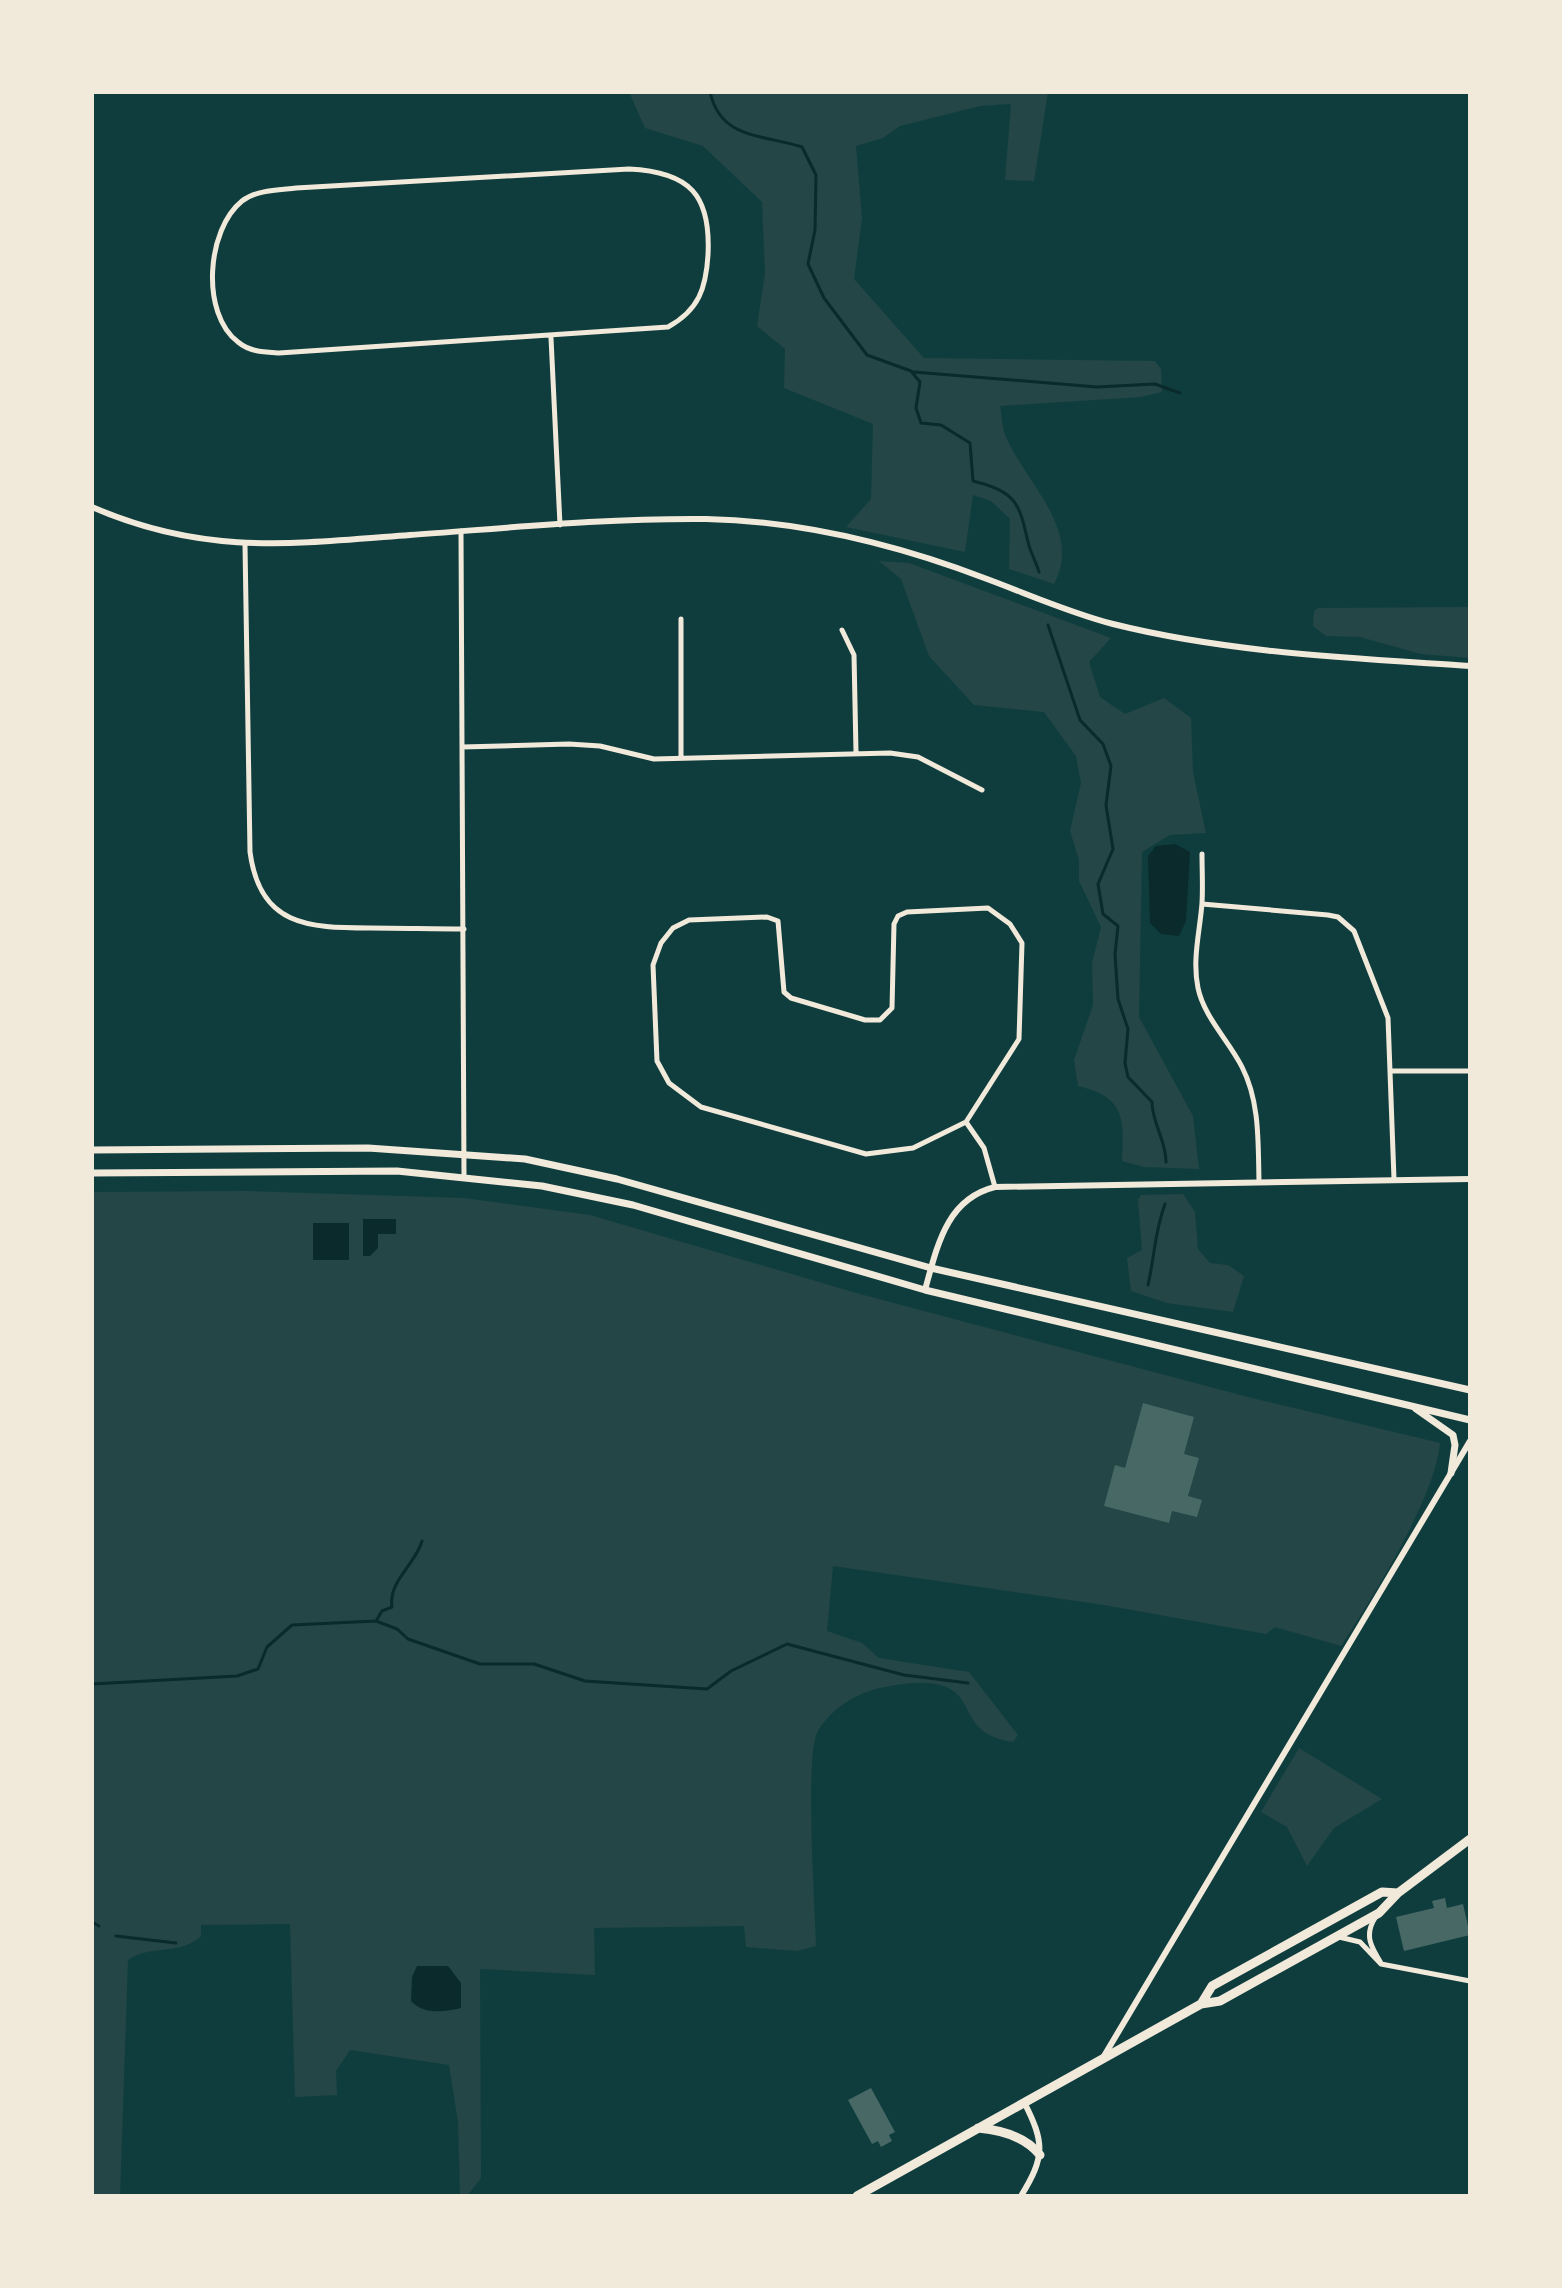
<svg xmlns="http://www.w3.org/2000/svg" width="1562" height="2288" font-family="Karla,sans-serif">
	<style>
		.green { fill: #244646 }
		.water { fill: #0a2a2b }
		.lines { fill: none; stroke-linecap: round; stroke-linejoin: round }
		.stream { stroke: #0a2a2b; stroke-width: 3 }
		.building { fill: #486865 }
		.minor { stroke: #f1e9da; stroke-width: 5 }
		.tertiary { stroke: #f1e9da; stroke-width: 6 }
		.secondary { stroke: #f1e9da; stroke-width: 7 }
		.trunk { stroke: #f1e9da; stroke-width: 9 }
	</style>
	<rect width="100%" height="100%" fill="#0f3d3e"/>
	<path class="green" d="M629,92H1048L1034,181L1005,180L1011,104L980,106L900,126L883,138L856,146L862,218L854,279L924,358L1155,361L1161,369L1162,392L1141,397L1000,406C1002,416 1002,428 1006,437C1026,483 1083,531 1054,584L1009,569L1010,519L991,501L973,495L965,552L846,527L871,499L873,424L784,388L785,349L757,326L765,273L762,202L703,146L645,128Z
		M879,561L909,563L1111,638L1089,662L1100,697L1125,714L1164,698L1191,718L1193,772L1206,833L1170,835L1142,852L1139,1017L1193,1116L1199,1169L1144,1167L1122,1161C1124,1118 1125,1097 1078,1086L1074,1060L1093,1005L1092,963L1101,927L1079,881V860L1070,831L1081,783L1076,756L1044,712L974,705L929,656L901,579Z
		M1470,607V658L1421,654L1360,637L1326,636L1313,626L1314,611L1318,608Z
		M245,1191L464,1198L590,1215L860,1294L1248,1397L1440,1443C1435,1498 1373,1597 1341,1646L1275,1627L1266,1634L1104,1605L833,1566L827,1631L862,1643L879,1658L969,1672L1018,1735L1013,1742C960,1734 976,1699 946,1687C927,1679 899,1684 880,1688C856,1693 829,1710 817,1733C805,1758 815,1907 816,1946L797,1951L746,1947L744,1926L594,1928L595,1975L480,1969L481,2178L467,2196H460L458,2122L449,2065L350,2050L336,2071L337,2095L295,2097L290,1924L201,1925V1936C180,1956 151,1944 128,1960L120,2196H92V1192Z
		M1183,1194L1195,1212L1198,1249L1210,1263L1228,1265L1244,1276L1233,1312L1167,1303L1131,1291L1127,1258L1142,1250L1138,1200L1141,1195Z
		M1299,1748L1382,1799L1334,1828L1307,1866L1287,1827L1261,1812Z"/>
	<path class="water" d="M1175,844L1190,852L1186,921L1179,936L1161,934L1150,923L1148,856L1156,846Z
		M363,1219H396V1234H378V1248L370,1256H363Z
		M313,1223H349V1260H313Z
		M417,1966H448L461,1983V2008C444,2012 424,2015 411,2001L412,1977Z"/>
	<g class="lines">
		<path class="stream" d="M710,92C721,140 762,134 802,147L816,175L815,230L808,264L824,298L867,355L911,371L920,382L916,408L921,423L941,425L970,443L973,481C1016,492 1019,502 1028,542C1030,551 1036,562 1039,572
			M914,372L1097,387L1155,384L1180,393
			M1048,625L1080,720L1103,744L1111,766L1106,805L1113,849L1098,884L1103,914L1118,926L1115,954L1118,999L1128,1029L1125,1063L1128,1077L1152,1102C1152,1123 1166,1140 1166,1162
			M1148,1285C1155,1255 1154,1234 1165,1204
			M376,1621L382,1611L392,1607C388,1581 416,1564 422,1541
			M92,1684L237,1676L258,1669L267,1647L292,1625L376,1621L397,1629L408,1639L480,1664H534L585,1681L707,1689L731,1671L787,1644L904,1675L968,1683
			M92,1922L99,1926
			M116,1936L176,1943"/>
	</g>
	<path class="building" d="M1143,1403L1194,1417L1184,1454L1199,1458L1188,1496L1202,1500L1197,1517L1172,1511L1169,1523L1104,1506L1115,1465L1125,1468Z
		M1445,1898L1447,1908L1463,1904L1470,1935L1404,1951L1396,1917L1434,1908L1432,1901Z
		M871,2088L895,2132L889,2135L892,2141L881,2147L878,2141L872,2144L848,2100Z"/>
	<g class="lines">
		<path class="minor" d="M629,169C690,172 711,195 708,255C706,288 699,310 668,327L279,353C264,352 250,352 238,342C200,313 207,229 242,201C256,190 279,190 296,188Z
			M551,338L560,525
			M461,531L464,1176
			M245,545L250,852C260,926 308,928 370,928C402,928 433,929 464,929
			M842,630L854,655L856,752
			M462,747L569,744L600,746L654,759L890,753L918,757L982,790
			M681,758V619
			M1202,854C1202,870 1203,887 1202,903C1200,931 1192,959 1198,988C1204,1017 1229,1041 1242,1067C1260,1102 1258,1143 1259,1181
			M1202,904L1328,915L1338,917L1354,931L1388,1018L1394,1179
			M988,908L1010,924L1022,943L1019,1039L966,1122L913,1148L866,1154L701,1107L669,1083L657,1061L653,965L661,943L673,928L689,920L767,917L778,921L784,992L791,998L865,1020H880L892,1008L894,924L898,916L907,912Z
			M1393,1071H1470
			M966,1122L984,1148L995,1187
			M1375,1918C1364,1935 1371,1947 1381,1963
			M1339,1937L1360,1942L1381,1964L1470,1981"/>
		<path class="tertiary" d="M92,507C204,556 293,544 410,535C508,528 608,518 706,519C803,521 898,545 987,579C1030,595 1070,613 1113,624C1229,653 1352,658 1470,666
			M925,1290C937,1247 946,1199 995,1187L1470,1179
			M1104,2056L1470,1441
			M1021,2196C1045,2157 1045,2143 1024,2102"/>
		<path class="secondary" d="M92,1150L368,1148L525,1159L617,1179L931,1268L1470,1390
			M92,1173L397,1171L542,1186L633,1205L925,1290L1470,1420
			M1416,1409L1453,1435L1455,1445L1451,1473"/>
		<path class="trunk" d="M1201,2004L1212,1986L1382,1892L1398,1893
			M978,2128C1001,2130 1025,2136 1040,2155
			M857,2196L1201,2004L1220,2001L1379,1913L1398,1893L1470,1839"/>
	</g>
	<rect width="1562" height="2288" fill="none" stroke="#f1e9da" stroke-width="188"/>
</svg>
